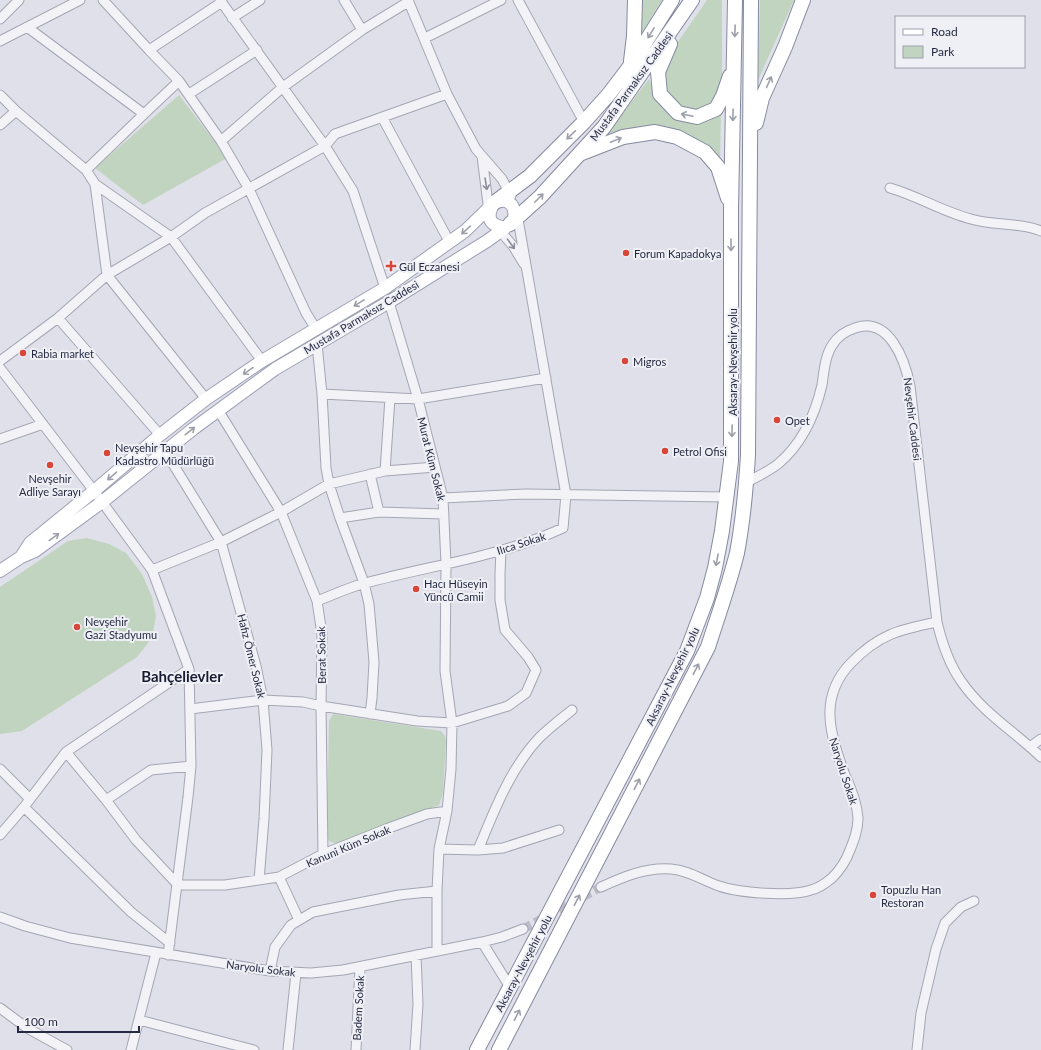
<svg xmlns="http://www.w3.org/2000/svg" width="1041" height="1050" font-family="Lato,sans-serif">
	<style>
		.green { fill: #c0d4bf }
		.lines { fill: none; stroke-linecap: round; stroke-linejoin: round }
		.minor-tunnel { stroke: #babcc7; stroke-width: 9; stroke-dasharray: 9 4.5; stroke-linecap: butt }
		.minor-casing { stroke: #a4a6b3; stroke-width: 11 }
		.major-casing { stroke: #9da1b6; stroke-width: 14 }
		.highway-casing { stroke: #858aa1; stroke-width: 16 }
		.minor { stroke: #f2f2f7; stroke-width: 9 }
		.major { stroke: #fff; stroke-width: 12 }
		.highway { stroke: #fff; stroke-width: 14 }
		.oneway { stroke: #9d9faa }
		.oneway2 { stroke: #8c8e9c }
		.poi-dot { fill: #d8463a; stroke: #eef0f6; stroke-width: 1.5 }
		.labels { text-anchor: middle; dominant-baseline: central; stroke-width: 4; stroke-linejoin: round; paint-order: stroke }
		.street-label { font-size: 11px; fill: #262a41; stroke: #eef0f6 }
		.poi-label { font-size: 11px; fill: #262a41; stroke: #eef0f6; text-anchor: start }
		.district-label { font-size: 15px; font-weight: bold; fill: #191c32; stroke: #eef0f6 }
	</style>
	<rect width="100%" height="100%" fill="#dfe0e9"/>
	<path class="green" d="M641,0H662L641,34Z
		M707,0H722V86L712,101L704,109L691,113L680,109L665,92L662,73L673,49Z
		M760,0H794L758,80Z
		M649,79C656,101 657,106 677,119L721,107L720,164L645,129L607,134Z
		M179,95L227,158L143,205L95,168Z
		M87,538L109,544L126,553L142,574L152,597L156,616L152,638L137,657L22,731L0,734V587L68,541Z
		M333,714L441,731L445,736L446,741L443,793L439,805L341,843H334L329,841L327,835L329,721Z"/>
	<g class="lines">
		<path class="minor-tunnel" d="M523,929L601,887"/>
		<defs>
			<path id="minor" d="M103,0L149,50L179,81L221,141L249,189L306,313L316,329
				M220,0L325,146L353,191L385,288
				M344,0L362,30
				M408,0L447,94L476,149L502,179L511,196
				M518,0L584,122
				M232,18L260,0
				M0,19L19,0
				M27,27L144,114L179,81
				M425,38L501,0
				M0,41L80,0
				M149,50L222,2
				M189,94L257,50
				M0,95L16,111L0,125
				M16,111L86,170L95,184L171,237L262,361
				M382,117L450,243
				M221,141L283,87L362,30L408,2
				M482,156L489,212
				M86,170L144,114
				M95,184L107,275L206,399
				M890,188C918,196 943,212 971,219C994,226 1019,222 1041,231
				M496,226L513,246L524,264
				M389,302L418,399L443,498L446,564L445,671L452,723L451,769L447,811L439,849L437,891V951
				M58,318L160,435
				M317,344L322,394L326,468L329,484L340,518L364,583L369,604L374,662L372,698L370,714
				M0,361L58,318L107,275L171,237L205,213L325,146L335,134L447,94
				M0,368L94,491L152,570L189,669L191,766L188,797L168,955
				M322,394L418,399L546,378
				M218,410L281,512L317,601L322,634L321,706L323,854
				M0,439L43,424
				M165,451L221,542L256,666L263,700L267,750L264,819L259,880
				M385,471L390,398
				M370,474L379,512
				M747,482C757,477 769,471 778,464C802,444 815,415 822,385C824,372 825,355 833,344C838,336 846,331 855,328C889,316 905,360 910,386L937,622C942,643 949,664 961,681C982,712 1015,732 1041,757
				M443,498L526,494L727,497
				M340,518L379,512L444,514
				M152,570L221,542L281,512L329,484L385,471L435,467
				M317,601C333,595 349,587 366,583C432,565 500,557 563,528L566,495L519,225L516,214
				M190,709L263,700L303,702L321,706L417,721L452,723L508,706L526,693L536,670L528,657L505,630L500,600V574L501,550
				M1030,747L1041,739
				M66,752L106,800L136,840L178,885H225L279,877L323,854L386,829L427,814L447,811
				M0,769L29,798
				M106,800L151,770L191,766
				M24,807L131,912L170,943
				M0,835L24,807L66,752L189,669
				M439,849L478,850L503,848L559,830
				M478,850C494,811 510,769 539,738C549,728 561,719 572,710
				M279,877L299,920
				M601,887C623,877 646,867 671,869C688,870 702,880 719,886C739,893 791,897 811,890C819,888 826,883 832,878C840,870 846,861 850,850C854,840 858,830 858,818C857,803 851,788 845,775C830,735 818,697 851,663C879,634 899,630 937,622
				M0,917L25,926L70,938L270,971L311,973L343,970L482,942L502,937L523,929
				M482,942L510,987
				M270,971L275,947L291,925L313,912L399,895L437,891
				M0,1008L27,1028L67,1050
				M139,1020L254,1050
				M131,1050L156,953
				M288,1050L296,973
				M356,1050L360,967
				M415,1050L418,1004L416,955
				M917,1050L921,1013L936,949L945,923L961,907L974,901"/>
			<path id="major" d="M21,557L30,543L94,491L160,435L206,399L262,361L385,288L465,231L494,203C521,191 520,234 498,226C486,222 489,211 494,203
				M0,571L21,557L35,551L102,502L193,429L275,369L389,302L487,241L509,225"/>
			<path id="highway" d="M670,44L658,72L660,94L678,113L697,117L716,109L723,96L730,76
				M631,61L634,36L635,0
				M756,123L762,98L785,47L803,0
				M582,153L623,137L655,132L677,137L705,152L718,167L728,198
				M494,203L530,176L584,122L609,94L631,65L672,0
				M510,224L540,197L604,127L692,0
				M477,1050L687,651L707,598L715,568L722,531L731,461V209L735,0
				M499,1050L708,647C718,616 729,585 737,553C743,521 746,488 748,455L751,0"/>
		</defs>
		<use href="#minor" class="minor-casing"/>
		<use href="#major" class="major-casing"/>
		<use href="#highway" class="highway-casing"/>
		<use href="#minor" class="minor"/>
		<use href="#major" class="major"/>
		<use href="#highway" class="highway"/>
	</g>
	<defs><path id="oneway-shaft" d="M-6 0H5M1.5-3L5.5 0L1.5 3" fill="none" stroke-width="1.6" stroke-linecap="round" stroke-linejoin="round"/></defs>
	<g class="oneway">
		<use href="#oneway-shaft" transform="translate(735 31) rotate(91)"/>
		<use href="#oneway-shaft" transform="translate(651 33) rotate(122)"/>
		<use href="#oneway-shaft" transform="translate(769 82) rotate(-66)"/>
		<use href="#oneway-shaft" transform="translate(687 115) rotate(-168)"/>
		<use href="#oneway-shaft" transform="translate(733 115) rotate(91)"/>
		<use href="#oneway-shaft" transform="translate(571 135) rotate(136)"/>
		<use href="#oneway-shaft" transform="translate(616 140) rotate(-22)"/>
		<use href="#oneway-shaft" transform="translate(539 198) rotate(-45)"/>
		<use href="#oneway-shaft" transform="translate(466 230) rotate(138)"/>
		<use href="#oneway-shaft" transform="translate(731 245) rotate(90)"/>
		<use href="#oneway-shaft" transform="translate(359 303) rotate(149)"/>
		<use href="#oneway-shaft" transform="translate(248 371) rotate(146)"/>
		<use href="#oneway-shaft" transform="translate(190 431) rotate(-38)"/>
		<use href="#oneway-shaft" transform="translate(732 431) rotate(91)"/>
		<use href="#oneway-shaft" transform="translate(112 476) rotate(139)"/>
		<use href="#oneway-shaft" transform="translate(54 537) rotate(-36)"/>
		<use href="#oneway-shaft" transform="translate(717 560) rotate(101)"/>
		<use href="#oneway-shaft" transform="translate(696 669) rotate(-63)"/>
		<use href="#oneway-shaft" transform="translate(637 784) rotate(-63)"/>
		<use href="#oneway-shaft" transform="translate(577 900) rotate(-63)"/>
		<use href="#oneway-shaft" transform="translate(517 1015) rotate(-63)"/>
	</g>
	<g class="oneway2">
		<use href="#oneway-shaft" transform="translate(486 184) rotate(81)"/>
		<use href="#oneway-shaft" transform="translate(511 244) rotate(54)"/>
	</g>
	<g class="poi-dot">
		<circle cx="626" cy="253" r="4"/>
		<path d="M389 260h4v4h4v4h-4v4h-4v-4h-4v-4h4z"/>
		<circle cx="23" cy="353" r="4"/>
		<circle cx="625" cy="361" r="4"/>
		<circle cx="777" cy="420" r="4"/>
		<circle cx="665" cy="451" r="4"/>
		<circle cx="107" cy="453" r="4"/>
		<circle cx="50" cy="465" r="4"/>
		<circle cx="416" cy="589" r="4"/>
		<circle cx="77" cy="627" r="4"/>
		<circle cx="873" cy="895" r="4"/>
	</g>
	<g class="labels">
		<g class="street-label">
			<text transform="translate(631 86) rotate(-54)">Mustafa Parmaksız Caddesi</text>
			<text transform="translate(361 317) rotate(-31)">Mustafa Parmaksız Caddesi</text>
			<text transform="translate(732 362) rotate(-90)">Aksaray-Nevşehir yolu</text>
			<text transform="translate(913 419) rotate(83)">Nevşehir Caddesi</text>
			<text transform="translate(432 459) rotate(76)">Murat Küm Sokak</text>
			<text transform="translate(521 543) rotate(-18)">Ilıca Sokak</text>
			<text transform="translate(321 655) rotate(-91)">Berat Sokak</text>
			<text transform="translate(252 656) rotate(76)">Hafız Ömer Sokak</text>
			<text transform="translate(672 676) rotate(-64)">Aksaray-Nevşehir yolu</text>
			<text transform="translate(844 771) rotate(72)">Naryolu Sokak</text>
			<text transform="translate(348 846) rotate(-23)">Kanuni Küm Sokak</text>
			<text transform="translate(523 963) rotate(-62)">Aksaray-Nevşehir yolu</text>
			<text transform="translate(261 968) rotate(7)">Naryolu Sokak</text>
			<text transform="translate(358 1008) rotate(-87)">Badem Sokak</text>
		</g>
		<g class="poi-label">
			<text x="634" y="253">Forum Kapadokya</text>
			<text x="399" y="266">Gül Eczanesi</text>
			<text x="31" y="353">Rabia market</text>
			<text x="633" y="361">Migros</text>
			<text x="785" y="420">Opet</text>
			<text x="115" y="447">Nevşehir Tapu<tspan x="115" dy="13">Kadastro Müdürlüğü</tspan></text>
			<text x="673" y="451">Petrol Ofisi</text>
			<text x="50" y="478" text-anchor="middle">Nevşehir<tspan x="50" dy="13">Adliye Sarayı</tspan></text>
			<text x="424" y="583">Hacı Hüseyin<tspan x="424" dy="13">Yüncü Camii</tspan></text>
			<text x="85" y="621">Nevşehir<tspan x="85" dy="13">Gazi Stadyumu</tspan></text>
			<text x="881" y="889">Topuzlu Han<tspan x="881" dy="13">Restoran</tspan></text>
		</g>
		<g class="district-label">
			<text x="182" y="676">Bahçelievler</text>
		</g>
	</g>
	<rect x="895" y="16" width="130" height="52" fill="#eef0f6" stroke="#9ea1ae"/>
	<rect x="903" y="29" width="20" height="6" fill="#ffffff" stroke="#9ea1ae"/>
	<text x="931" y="36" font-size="12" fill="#262a41">Road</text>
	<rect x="903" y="46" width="20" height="12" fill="#c0d4bf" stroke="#9ea1ae"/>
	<text x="931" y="56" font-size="12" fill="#262a41">Park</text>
	<path d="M18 1026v6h121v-6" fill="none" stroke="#262a41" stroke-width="2"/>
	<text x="24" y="1026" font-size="12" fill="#262a41" stroke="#eef0f6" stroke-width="3" paint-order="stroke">100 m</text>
</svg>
